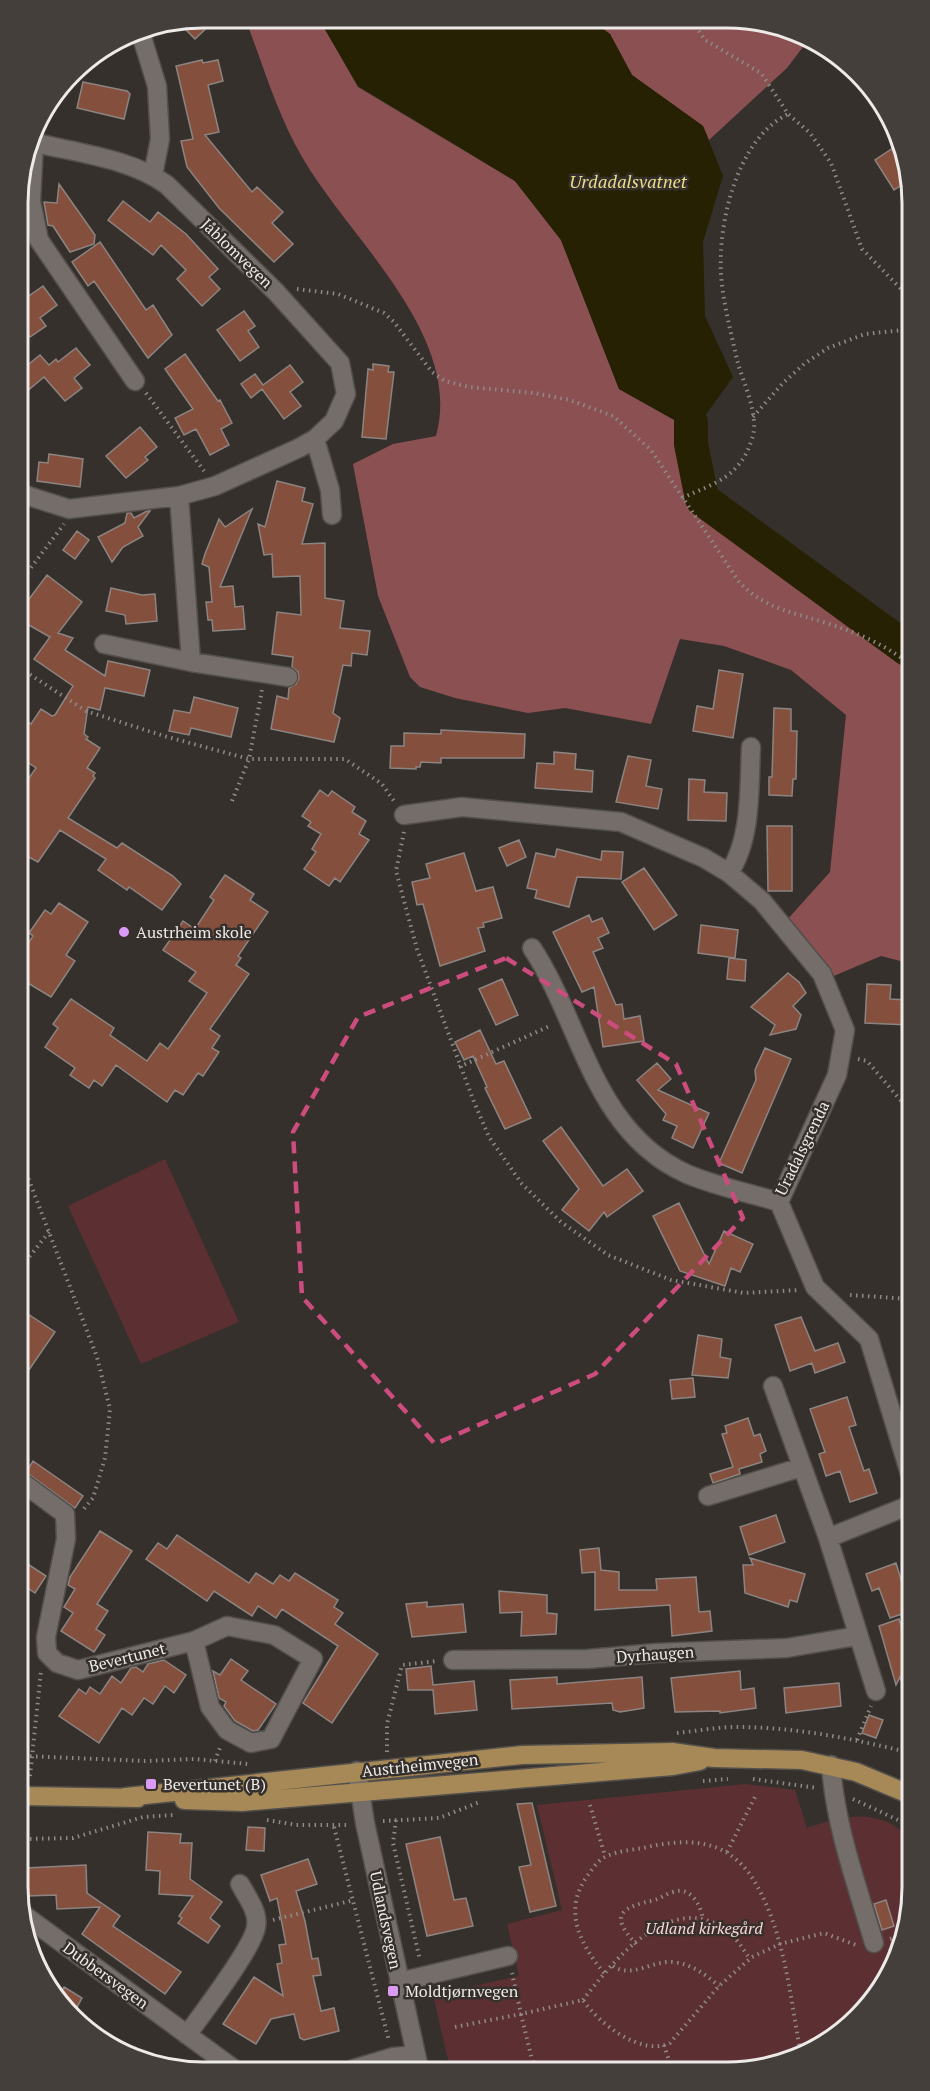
<svg xmlns="http://www.w3.org/2000/svg" width="930" height="2091" font-family="'PT Serif',serif">
	<style>
		.green { fill: #5c3032 }
		.forest { fill: #8a5052 }
		.water { fill: #262103 }
		.lines { fill: none; stroke-linecap: round; stroke-linejoin: round }
		.river { stroke: #262103; stroke-width: 34 }
		.building { fill: #854f3e; stroke: #8c8481; stroke-width: 1.5 }
		.minor-casing { stroke: #534f4b; stroke-width: 21 }
		.major-casing { stroke: #534f4b; stroke-width: 21 }
		.path { stroke: #8f8a87; stroke-width: 4; stroke-dasharray: 1.5 4.5; stroke-linecap: butt }
		.minor { stroke: #746d69; stroke-width: 18 }
		.major { stroke: #a68956; stroke-width: 18 }
		.marked { fill: none; stroke: #cd4c7e; stroke-width: 4.5; stroke-dasharray: 12 8; stroke-linejoin: round }
		.poi-dot { fill: #db9af6; stroke: #35302c; stroke-width: 2 }
		.labels { text-anchor: middle; dominant-baseline: central; stroke-width: 5; stroke-linejoin: round; paint-order: stroke }
		.street-label { font-size: 16px; fill: #eeeae8; stroke: #35302c }
		.poi-label { font-size: 16px; fill: #eeeae8; stroke: #35302c; text-anchor: start }
		.park-label { font-size: 16px; font-style: italic; fill: #fbd5d5; stroke: #35302c }
		.water-label { font-size: 18px; font-style: italic; fill: #eadd87; stroke: #35302c }
		.rim { fill: none; stroke: #eeeae8; stroke-width: 3 }
	</style>
	<rect width="100%" height="100%" fill="#35302c"/>
	<path class="green" d="M165,1159L239,1322L141,1364L68,1206Z
		M745,1784L795,1790L807,1828C846,1815 878,1807 911,1839L912,1900L898,1958L866,2010L829,2042L775,2067L450,2068L433,1995L519,1976L507,1924L562,1910L537,1805Z"/>
	<path class="forest" d="M245,18L319,19L358,87L515,181L561,240L619,389L685,426L691,423V444L702,499L907,649L908,963L881,956L829,978L786,921L830,872L846,715L791,670L724,646L680,639L651,724L565,708L528,713L455,698L420,687L410,677L378,596L353,464L393,444L436,436C464,335 347,236 302,157C277,114 263,65 245,18Z
		M591,20L763,21L806,43L787,68L709,140L703,126L632,75L610,34Z"/>
	<path class="water" d="M319,19L591,20L610,34L632,75L703,126L723,176L703,242L705,316L733,377L707,413L685,426L619,389L561,240L515,181L358,86Z"/>
	<g class="lines">
		<path class="river" d="M691,423V444L702,499L907,649"/>
	</g>
	<path class="building" d="M203,18H217L195,39L179,23Z
		M202,60L203,63L218,60L223,81L208,85L219,132L205,135L252,192L257,187L283,212L272,223L293,244L274,262L219,208L187,167L181,141L193,139L176,66Z
		M83,82L127,91L130,94L124,119L77,108Z
		M899,144L906,155V182L894,190L875,160Z
		M59,184L95,235L94,244L70,252L53,226L48,225L44,202L57,203Z
		M123,201L150,222L158,212L186,234L218,269L209,277L220,289L202,306L177,279L186,270L161,245L153,255L108,220Z
		M100,242L146,310L153,305L172,335L148,358L94,281L88,286L72,262Z
		M43,286L57,305L40,318L46,326L30,337L19,322V303Z
		M244,311L255,326L248,331L259,347L240,361L217,330Z
		M76,348L90,365L74,378L82,388L65,401L44,377L19,398V372L40,355L49,365L56,359L58,362Z
		M185,354L218,401L220,400L232,423L221,429L229,445L210,455L196,429L184,435L175,418L193,409L165,369Z
		M373,364L389,366L388,372H394L386,439L362,437L368,369L373,370Z
		M290,365L303,382L290,392L301,406L284,419L262,389L251,398L241,384L255,374L263,385Z
		M140,427L157,447L145,457L148,460L126,478L106,456Z
		M49,454L83,459L80,487L37,481L39,462L48,463Z
		M277,481L305,488L302,501L313,504L302,544L325,543V598L344,601L340,628L370,631L367,655L352,653L351,666L343,665L333,713L340,718L334,742L271,729L277,696L288,699L289,688L296,684L299,678L298,672L292,667L293,657L272,654L277,612L301,615L300,576L273,577L272,554L264,555L258,524L265,527Z
		M252,509L220,587L233,586L235,607L243,606L245,629L213,631L212,620H208L206,602H212L209,567L202,564L205,554L219,519L225,527Z
		M147,511H150L138,527L143,536L123,547L112,562L98,537L125,523L127,513H131L134,518Z
		M77,531L89,540L75,559L63,550Z
		M47,575L82,602L58,633L73,638L65,650L105,676L108,661L150,670L144,696L105,688L100,710L88,707L84,734L88,737L86,739L100,748L87,768L95,773L93,776L95,778L68,818L117,848L122,843L173,876L181,884L162,910L129,887L127,890L98,870L106,859L60,830L38,862L21,853L20,791L36,768L20,757V716L31,724L41,709L52,716L55,715L73,686L34,659L50,637L20,620V611Z
		M111,588L142,595L155,594L157,621L126,624L125,615L106,611Z
		M719,670L743,674L733,738L693,731L697,706L713,709Z
		M194,697L238,708L231,737L191,728L189,735L169,731L174,710L190,713Z
		M774,708L791,709V731H797L796,779H793L792,796L769,795V777H772Z
		M441,730L525,734L524,758H441V763L421,762L420,767H416V769L390,768L391,746H404V733L441,734Z
		M554,752L576,754L575,769L593,771L592,792L535,788L537,763L554,764Z
		M628,756L651,760L646,786L662,789L658,809L616,802Z
		M689,779L705,780L704,792L727,793L726,821L688,820Z
		M320,790L328,796L332,791L355,807L352,812L366,821L359,834L369,840L340,882L335,878L329,886L304,869L316,852L312,849L321,834L308,826L311,822L302,816Z
		M767,826H792V891H768Z
		M519,840L526,857L507,866L499,848Z
		M557,849L601,860L602,851L623,852L621,879L577,877L569,907L535,898L537,890L527,888L536,853L555,857Z
		M464,853L476,891L493,887L502,918L483,923L484,927L478,928L485,951L440,966L423,904L417,905L412,882L430,878L426,864Z
		M644,868L677,915L654,930L622,882Z
		M225,875L254,894L250,900L268,912L238,956L241,958L236,965L249,974L210,1029L220,1036L212,1048L219,1052L203,1076L198,1073L183,1095L175,1090L167,1102L116,1065L102,1086L94,1080L89,1088L70,1075L75,1068L45,1047L58,1028L53,1024L71,999L114,1028L110,1035L147,1061L160,1043L168,1049L207,993L189,981L196,972L163,950L183,921L195,929L214,900L210,897Z
		M59,903L88,922L66,955L75,961L51,997L21,979V954L33,936L29,933L45,910L51,914Z
		M589,915L592,922L602,918L609,933L598,938L603,948L593,952L616,1005L622,1004L624,1019L640,1016L644,1041L603,1047L594,987L582,992L553,932Z
		M701,925L738,930L735,958L698,953Z
		M729,958L746,960L745,981L727,979Z
		M788,973L799,982L806,993L793,1006L801,1015L796,1029L770,1035L775,1025L751,1007Z
		M502,979L518,1015L496,1025L479,989Z
		M867,984L891,985L890,999L908,1000L909,1025L865,1023Z
		M480,1030L496,1064L504,1061L531,1118L505,1129L485,1088L487,1087L473,1056L464,1060L455,1042Z
		M765,1048L791,1059L742,1173L719,1163L756,1080L755,1070Z
		M657,1063L671,1079L658,1090L709,1113L693,1148L672,1138L677,1126L663,1120L666,1114L637,1080Z
		M561,1127L603,1186L627,1169L643,1191L607,1217L604,1212L589,1231L562,1210L579,1189L543,1141Z
		M679,1203L709,1264L724,1231L753,1244L740,1272L731,1268L725,1286L680,1271L653,1216Z
		M22,1310L55,1332L22,1380Z
		M801,1317L815,1351L838,1343L845,1362L815,1373L812,1363L790,1371L775,1325Z
		M698,1335L722,1339L720,1357L731,1359L728,1378L692,1375Z
		M693,1378L695,1397L672,1399L670,1380Z
		M847,1397L856,1425L849,1427L864,1471L869,1469L877,1493L850,1502L840,1471L826,1476L819,1454L825,1452L810,1409Z
		M748,1418L754,1436L760,1434L766,1451L760,1454L762,1462L739,1469L740,1474L713,1483L710,1474L733,1467L722,1434L727,1433L725,1426Z
		M33,1461L83,1496L75,1508L26,1472Z
		M776,1515L785,1542L749,1555L740,1527Z
		M100,1531L132,1551L97,1604L108,1611L96,1629L105,1635L94,1652L61,1631L73,1613L64,1607L75,1589L68,1585L70,1577Z
		M177,1535L249,1583L256,1573L273,1584L280,1575L289,1581L295,1573L338,1600L334,1607L343,1613L335,1624L378,1654L332,1723L303,1703L338,1646L282,1609L276,1618L258,1606L252,1616L214,1591L207,1601L146,1559L158,1543L167,1549Z
		M599,1548L601,1570L619,1572V1590H657L656,1579L696,1577L699,1612L710,1611L712,1631L672,1636L670,1605L595,1610V1572L582,1573L580,1550Z
		M750,1558L805,1574L797,1602L790,1600L788,1607L745,1593L743,1565H753Z
		M23,1561L46,1576L35,1593L23,1585Z
		M896,1563L905,1593L911,1591V1611L890,1618L879,1588L872,1591L866,1574Z
		M499,1591L547,1595V1613L557,1614L556,1634L521,1636L522,1612L500,1613Z
		M427,1602V1607L463,1604L466,1632L412,1637L406,1604Z
		M899,1619L911,1654V1701L908,1702L900,1677L896,1685L879,1626Z
		M231,1659L248,1671L241,1680L276,1704L258,1730L253,1731L235,1721L224,1706L226,1702L219,1698L213,1671L220,1675Z
		M164,1660L186,1675L174,1693L165,1686L153,1704L144,1698L132,1715L122,1708L99,1743L59,1716L79,1689L86,1694L90,1687L100,1694L112,1676L121,1683L131,1668L136,1667L143,1672L148,1664Z
		M431,1666L433,1685L474,1681L477,1710L435,1714L433,1690H408L406,1669Z
		M740,1671L741,1690L754,1688L756,1708L720,1713V1711L675,1712L671,1678Z
		M557,1677V1684L642,1677L644,1708L620,1712L613,1710L612,1703L512,1709L510,1680Z
		M839,1683L841,1706L786,1713L784,1688Z
		M869,1715L883,1720L876,1738L862,1733Z
		M532,1803L556,1906L530,1912L519,1867L531,1865L517,1804Z
		M248,1827L265,1828L264,1851L246,1850Z
		M148,1832L181,1834L180,1843H192L190,1879L222,1902L210,1918L220,1926L208,1943L178,1923L182,1918L179,1916L193,1896L159,1894L160,1871L146,1870Z
		M440,1837L454,1900L466,1898L473,1926L427,1936L406,1844Z
		M308,1859L317,1884L296,1891L305,1921L312,1959L318,1958L321,1975L313,1976L321,2011L334,2008L339,2031L304,2040L300,2038L294,2014L271,2019L256,2044L223,2024L254,1977L283,1996L277,1964L282,1963L279,1945L286,1944L277,1898L270,1901L261,1875Z
		M86,1865L87,1893L120,1916L113,1926L181,1972L165,1994L82,1934L100,1907L57,1909L56,1895L27,1896L26,1868Z
		M886,1900L894,1926L882,1930L874,1904Z
		M64,1987L82,1998L72,2016L57,1998Z"/>
	<g class="lines">
		<defs>
			<path id="minor" d="M140,31L157,86L160,139L153,175
				M34,143L31,201L39,240L135,381
				M315,439L330,490L332,515
				M19,493L69,509L179,496L215,486L299,448L315,439L334,421L346,394L340,363L276,292L167,185C130,158 76,153 32,142
				M179,496L191,662
				M104,644L191,662L288,677
				M404,815L462,807L621,822L704,858L729,873L762,901L822,974L845,1030L837,1075L779,1202
				M729,873C752,838 749,788 751,747
				M532,948C582,1024 593,1132 687,1174C715,1186 749,1193 779,1202
				M779,1202L815,1287L869,1339L910,1474
				M773,1386L828,1538L876,1691
				M23,1483L65,1514L66,1539L46,1637L47,1653L57,1663L78,1670L194,1641
				M708,1496L802,1467
				M828,1538L910,1505
				M227,1626L274,1635L313,1659L271,1739L251,1743L227,1730L210,1707L194,1641Z
				M453,1660L588,1659L656,1653L787,1648L857,1636
				M831,1765C835,1826 857,1885 874,1943
				M357,1771L365,1823L419,2068
				M24,1915L234,2069
				M399,1982L508,1956
				M187,2035C202,2014 253,1948 256,1927C259,1912 247,1897 240,1884
				M353,2069L393,2057L416,2055"/>
			<path id="major" d="M24,1796L138,1798
				M126,1797L522,1755L672,1752L714,1758L802,1760L856,1772L911,1795
				M184,1800L242,1802L673,1766L700,1761"/>
		</defs>
		<use href="#minor" class="minor-casing"/>
		<use href="#major" class="major-casing"/>
		<path class="path" d="M692,21L705,40L761,73L788,114L810,133L831,163L862,249L906,294
			M297,289L338,294L384,313L394,322L432,372L445,381L469,387L534,393L570,400L613,416L651,450L739,582C766,610 794,612 829,624C858,633 883,644 907,662
			M906,313L903,327L906,337
			M146,393L204,471
			M753,417L783,383L804,364L828,348L865,334L903,330
			M682,498C715,483 740,477 752,439C760,415 743,383 737,360C731,332 723,303 721,274C718,222 737,139 788,114
			M20,582L64,524
			M20,668L86,711L164,736L249,759H345L382,784L394,801
			M232,801L249,759L262,690
			M404,832L396,871L417,949L474,1102L489,1137L522,1184L561,1222L608,1255L671,1280L744,1293L799,1290
			M858,1059L867,1061L909,1110
			M459,1067L552,1025
			M22,1162L97,1357L110,1409L105,1458L93,1498L82,1511
			M22,1266L49,1232
			M850,1295L910,1299
			M677,1733C697,1731 717,1727 737,1727C796,1727 854,1739 911,1753
			M857,1740L871,1706
			M387,1752V1724L402,1665L437,1661
			M24,1756L144,1761L195,1759L248,1764
			M215,1761L221,1745
			M30,1776L41,1671
			M753,1779L817,1788
			M703,1781L728,1779
			M853,1799L911,1826
			M590,1805L605,1856
			M267,1820L296,1825H349
			M396,1820L393,1843L420,1960
			M383,1821L439,1818L480,1802
			M903,1823L911,1831
			M334,1827L389,2041
			M24,1839L73,1838L143,1817L173,1815
			M727,1852L756,1795
			M273,1920L354,1900
			M890,1939L903,1935
			M636,1944C607,1913 624,1907 655,1900C661,1898 666,1894 673,1892C691,1886 701,1905 703,1920
			M890,1949L894,1964
			M613,1966C631,1979 653,1960 673,1962C691,1964 705,1974 719,1986
			M604,1973C580,1944 562,1910 588,1875C593,1868 599,1859 607,1856C618,1851 631,1850 643,1848C686,1838 726,1837 753,1879C785,1931 790,1997 801,2055
			M583,2000C614,1960 670,1890 726,1930C736,1937 743,1949 750,1959
			M455,2027L521,2014L512,1973
			M664,2045L671,2067
			M534,2068L521,2014L583,2000C598,2023 642,2057 670,2043L719,1986L752,1957L780,1944L824,1933L856,1945"/>
		<use href="#minor" class="minor"/>
		<use href="#major" class="major"/>
	</g>
	<path class="marked" d="M506,958L676,1064L743,1218L595,1374L435,1444L302,1297L293,1132L358,1017Z"/>
	<g class="poi-dot">
		<circle cx="124" cy="932" r="6"/>
		<rect x="145" y="1778" width="12" height="12" rx="3"/>
		<rect x="387" y="1985" width="12" height="12" rx="3"/>
	</g>
	<g class="labels">
		<g class="street-label">
			<text transform="translate(237 253) rotate(44)">Jåblomvegen</text>
			<text transform="translate(802 1148) rotate(-64)">Uradalsgrenda</text>
			<text transform="translate(655 1654) rotate(-4)">Dyrhaugen</text>
			<text transform="translate(127 1657) rotate(-14)">Bevertunet</text>
			<text transform="translate(420 1765) rotate(-6)">Austrheimvegen</text>
			<text transform="translate(386 1920) rotate(78)">Udlandsvegen</text>
			<text transform="translate(106 1975) rotate(36)">Dubbersvegen</text>
		</g>
		<g class="poi-label">
			<text x="136" y="932">Austrheim skole</text>
			<text x="163" y="1784">Bevertunet (B)</text>
			<text x="405" y="1991">Moldtjørnvegen</text>
		</g>
		<g class="park-label">
			<text x="704" y="1928">Udland kirkegård</text>
		</g>
		<g class="water-label">
			<text x="628" y="181">Urdadalsvatnet</text>
		</g>
	</g>
	<path d="M0 0H930V2091H0ZM203 28H727A175 175 0 0 1 902 203V1887A175 175 0 0 1 727 2062H203A175 175 0 0 1 28 1887V203A175 175 0 0 1 203 28Z" fill="#443f3b" fill-rule="evenodd"/>
	<path class="rim" d="M203 28H727A175 175 0 0 1 902 203V1887A175 175 0 0 1 727 2062H203A175 175 0 0 1 28 1887V203A175 175 0 0 1 203 28Z"/>
</svg>
